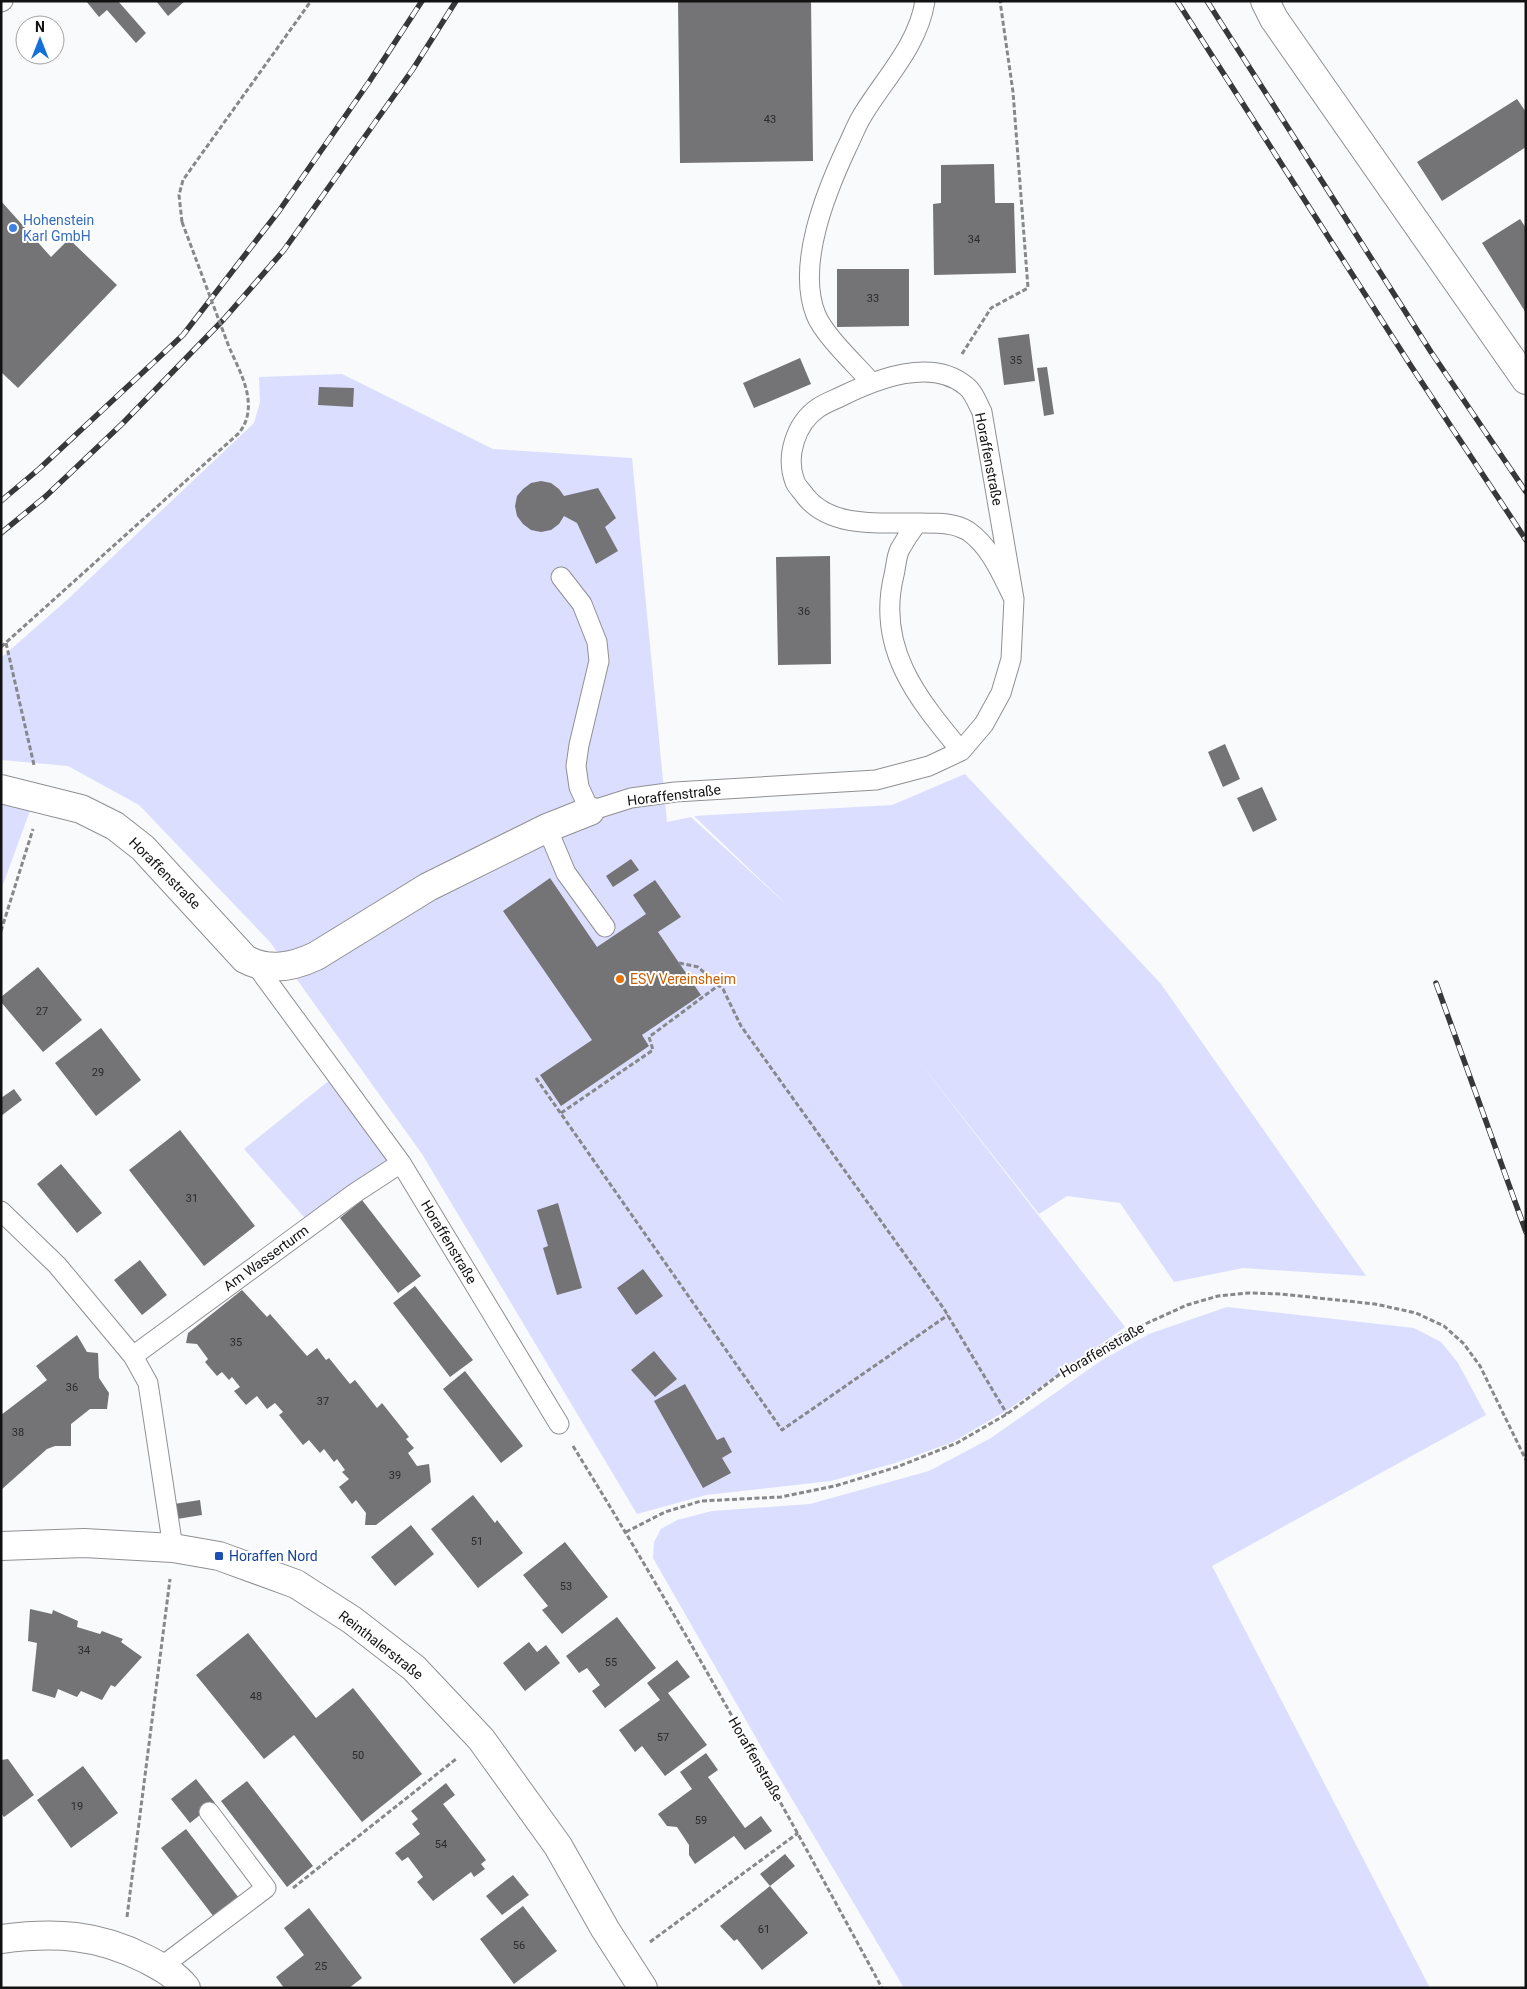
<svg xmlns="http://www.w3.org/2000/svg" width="1527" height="1989" font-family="Roboto,sans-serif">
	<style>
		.green { fill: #dbdeff }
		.building { fill: #747476 }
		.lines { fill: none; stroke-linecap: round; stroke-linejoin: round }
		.lane-casing { stroke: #909092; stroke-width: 21 }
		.street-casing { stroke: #909092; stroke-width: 30 }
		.path { stroke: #878889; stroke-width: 3; stroke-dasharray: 5 2.5; stroke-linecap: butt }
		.lane { stroke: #fff; stroke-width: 19 }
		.street { stroke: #fff; stroke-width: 28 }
		.rail-casing { stroke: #383839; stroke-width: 5.5 }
		.rail { stroke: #fff; stroke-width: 4; stroke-dasharray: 11; stroke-linecap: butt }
		.path-bridge { stroke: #878889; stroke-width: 3; stroke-dasharray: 5 2.5; stroke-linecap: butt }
		.shop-dot { fill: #3f7fe0; stroke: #fff; stroke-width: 2 }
		.food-dot { fill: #e8710a; stroke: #fff; stroke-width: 2 }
		.transit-dot { fill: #1a4fb4; stroke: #fff; stroke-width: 2 }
		.labels { text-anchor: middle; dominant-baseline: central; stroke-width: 4; stroke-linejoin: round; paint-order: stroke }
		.number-label { font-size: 11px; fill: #2a2a2c }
		.shop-label { font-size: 14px; fill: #366cbe; stroke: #fff; text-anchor: start }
		.street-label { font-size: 14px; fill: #121213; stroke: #fff }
		.food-label { font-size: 14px; fill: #c56008; stroke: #fff; text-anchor: start }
		.transit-label { font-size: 14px; fill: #164399; stroke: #fff; text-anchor: start }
	</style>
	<rect width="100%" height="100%" fill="#f9fafc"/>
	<path class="green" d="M342,374L493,449L632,458L667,822L691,817L788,906L694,816L892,805L965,774L1161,984L1366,1276L1243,1268L1174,1282L1120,1203L1067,1196L1039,1214L914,1055L1125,1327L1009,1409L953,1442L895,1463L831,1481L706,1495L637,1514L422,1154L270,942L139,805L68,766L1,760V658L68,599L254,423L260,402L259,377Z
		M1,800L31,808L1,890Z
		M336,1075L401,1163L311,1225L244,1149Z
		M1227,1307L1414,1328L1441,1342L1458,1363L1486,1415L1212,1566L1430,1988H904L763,1750L653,1558L654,1542L661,1529L677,1520L712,1511L810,1504L929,1471L991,1438L1102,1360L1149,1334Z"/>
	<path class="building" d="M86,1H118L146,33L136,43L107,10L99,17Z
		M156,1H185L168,16Z
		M678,1H811L813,161L680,163Z
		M1517,99L1526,112V147L1442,201L1417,162Z
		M994,164L995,203H1014L1016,273L934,275L933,204L941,203V165Z
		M1,201L51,257L69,239L117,285L18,388L1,372Z
		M1520,219L1526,228V313L1482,243Z
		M837,269H909V326L837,327Z
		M1029,334L1035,381L1004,385L998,338Z
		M800,358L811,384L754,408L743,383Z
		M1047,367L1054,414L1044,416L1037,368Z
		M319,387L354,388L353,407L318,405Z
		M541,481L551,483L559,489L564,496L598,488L616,518L605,527L618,551L596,564L577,523L564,516L559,524L551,530L541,532L531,530L523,524L517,516L515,506L517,496L523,489L531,483Z
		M830,556L831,664L778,665L776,557Z
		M1225,744L1240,779L1223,787L1208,752Z
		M1262,787L1277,820L1253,832L1237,798Z
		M631,859L639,870L613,887L606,876Z
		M550,878L597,947L646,914L633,895L655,880L681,917L658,932L701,995L642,1035L649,1046L561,1106L540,1075L592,1040L503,911Z
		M38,967L82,1020L43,1052L1,1002V997Z
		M101,1028L141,1080L96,1116L55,1063Z
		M14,1089L22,1100L1,1116V1098Z
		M180,1130L255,1226L204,1266L129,1170Z
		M61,1164L102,1213L77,1233L37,1184Z
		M362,1200L421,1276L398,1293L340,1218Z
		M558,1203L582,1288L557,1295L543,1248L548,1246L537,1210Z
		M140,1260L167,1295L142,1315L114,1280Z
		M643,1269L663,1296L636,1315L617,1288Z
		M415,1286L473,1360L450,1377L393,1303Z
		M242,1290L267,1317L270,1314L307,1356L317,1348L326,1360L329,1358L350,1384L355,1380L377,1408L382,1403L409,1437L406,1439L414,1448L408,1453L417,1466L429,1464L431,1482L376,1525H365L366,1513L356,1500L352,1504L339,1487L349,1479L342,1472L345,1470L337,1459L334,1462L324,1449L320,1453L309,1440L303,1445L279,1415L283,1412L275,1403L267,1409L257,1396L246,1405L234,1391L240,1387L232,1377L229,1380L222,1372L217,1376L205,1362L208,1359L197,1344L186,1343L188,1333Z
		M77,1335L87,1352L98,1353L99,1378L109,1393L107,1409H90L71,1424V1446H55L47,1449L1,1490V1415L47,1380L36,1366Z
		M654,1351L677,1379L655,1397L631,1370Z
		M465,1371L523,1446L501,1463L443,1389Z
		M685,1384L717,1440L724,1437L732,1452L722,1458L731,1473L703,1488L654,1401Z
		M473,1495L495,1523L497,1520L523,1553L478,1588L431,1529Z
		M200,1500L202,1515L177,1519L174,1504Z
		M411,1525L434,1554L395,1586L371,1557Z
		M565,1542L608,1597L562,1634L542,1610L548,1606L523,1575Z
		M30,1609L52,1614L53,1610L78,1621L77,1627L100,1634L102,1631L123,1639L121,1642L142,1657L115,1687L111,1685L102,1700L81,1691L77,1697L58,1689L55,1698L32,1691L37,1643L28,1641Z
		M617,1617L656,1668L605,1708L592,1691L600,1685L587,1668L579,1673L566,1656Z
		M248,1633L316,1718L353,1688L422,1774L362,1822L294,1735L264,1759L196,1675Z
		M529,1642L537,1652L546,1645L560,1663L525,1691L503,1663Z
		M677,1660L690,1677L668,1693L707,1745L665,1776L642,1746L635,1752L619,1730L660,1700L647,1683Z
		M706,1753L718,1770L708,1777L745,1828L761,1816L772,1831L745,1850L734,1836L695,1864L689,1855V1845L677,1827L667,1826L658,1814L692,1789L680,1772Z
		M8,1759L34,1795L4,1817L1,1813V1760Z
		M83,1766L118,1813L71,1848L37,1800Z
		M196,1779L215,1803L190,1823L171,1799Z
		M247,1781L313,1866L287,1887L221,1801Z
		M446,1783L455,1795L443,1804L486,1860L481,1864L485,1869L474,1877L471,1872L433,1901L417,1882L423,1877L408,1857L402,1861L395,1853L420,1834L412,1824L418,1819L411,1811Z
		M186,1829L242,1902L217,1921L161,1848Z
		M785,1854L795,1866L770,1886L808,1933L762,1970L737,1939L734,1941L720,1926L770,1886L760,1874Z
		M513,1875L529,1895L502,1915L486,1896Z
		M523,1906L557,1951L514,1984L480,1939Z
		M309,1908L362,1978L349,1988H284L276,1977L304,1955L284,1928Z"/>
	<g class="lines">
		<defs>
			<path id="lane" d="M1,2L3,1
				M871,382C856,365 824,335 816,315C796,265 826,192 847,147C852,137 856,126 862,116C884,79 918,46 925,1
				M917,523C911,531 905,540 900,549C896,557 896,567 894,575C876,648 917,698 961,751
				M561,577L582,604L597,642L599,661L579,745L576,766L579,787L590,811L631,798L675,792L876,780L929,766L961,751L984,724L1001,693L1011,659L1014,599L982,412C978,404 973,391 966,386C932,357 877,379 842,396C834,400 825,403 818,408C796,423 785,456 795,482C797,487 803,492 806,497C833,530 886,522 924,523C939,523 955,523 968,531C991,547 1002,575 1014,599
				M547,828L566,873L605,927
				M255,964L401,1163L559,1424
				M1,1211L57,1265L133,1356L355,1193L401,1163
				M133,1356L148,1383L173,1548
				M161,1967L266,1888L209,1812"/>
			<path id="street" d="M1265,1L1274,19L1526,380
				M1,789L81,809L115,826L143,848L245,959C269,972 293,967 316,956L428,887L547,828L590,811
				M1,1546L84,1543L173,1548L219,1556L296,1584L352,1620L414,1668L481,1739L558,1846L605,1929L643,1988
				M1,1939C55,1932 97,1934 146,1959C161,1967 175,1974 186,1988"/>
		</defs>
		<use href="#lane" class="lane-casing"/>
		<use href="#street" class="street-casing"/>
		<path class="path" d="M182,222L179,195L183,180L311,1
			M962,354L991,308L1028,288L1013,92L1000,1
			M6,643L34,765
			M1,647L239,433C260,406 241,374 229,347
			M1,931L33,829
			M679,963L698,967L723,989L741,1026L944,1309L1007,1414
			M536,1078L782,1430L948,1315
			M561,1113L653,1050L649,1037L719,985
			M573,1446C682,1623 783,1805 882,1988
			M626,1532L665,1512L701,1501L781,1497L835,1486L897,1467L957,1443L1007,1414L1076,1362L1121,1335L1187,1305L1218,1296L1249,1293L1281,1294L1375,1304L1416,1313L1444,1326L1464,1344L1480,1366L1526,1460
			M293,1888L456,1759
			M127,1917L170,1579
			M650,1942L798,1833"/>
		<use href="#lane" class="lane"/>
		<use href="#street" class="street"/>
		<defs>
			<path id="rail" d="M1177,1L1411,366L1526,540
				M1207,1L1431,352L1526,492
				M1,501L39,469L183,335L279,211L369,82L422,1
				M1,533L45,497L123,423L224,319L284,250L413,69L456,1
				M1436,983L1526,1232"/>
		</defs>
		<use href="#rail" class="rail-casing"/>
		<use href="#rail" class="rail"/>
		<path class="path-bridge" d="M182,222L229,347"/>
	</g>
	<circle class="shop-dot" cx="13" cy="228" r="5"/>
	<circle class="food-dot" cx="620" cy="979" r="5"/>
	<rect class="transit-dot" x="214" y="1551" width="10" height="10" rx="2.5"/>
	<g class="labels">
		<g class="number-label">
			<text x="770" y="119">43</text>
			<text x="974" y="239">34</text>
			<text x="873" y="298">33</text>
			<text x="1016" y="360">35</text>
			<text x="804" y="611">36</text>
			<text x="42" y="1011">27</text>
			<text x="98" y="1072">29</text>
			<text x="192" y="1198">31</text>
			<text x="236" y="1342">35</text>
			<text x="72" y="1387">36</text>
			<text x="323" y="1401">37</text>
			<text x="18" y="1432">38</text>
			<text x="395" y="1475">39</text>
			<text x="477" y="1541">51</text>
			<text x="566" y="1586">53</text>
			<text x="84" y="1650">34</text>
			<text x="611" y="1662">55</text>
			<text x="256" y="1696">48</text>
			<text x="663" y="1737">57</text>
			<text x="358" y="1755">50</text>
			<text x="77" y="1806">19</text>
			<text x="701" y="1820">59</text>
			<text x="441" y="1844">54</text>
			<text x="764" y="1929">61</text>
			<text x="519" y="1945">56</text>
			<text x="321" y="1966">25</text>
		</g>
		<g class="shop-label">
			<text x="23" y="220">Hohenstein<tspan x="23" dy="16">Karl GmbH</tspan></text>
		</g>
		<g class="street-label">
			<text transform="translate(989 459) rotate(79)">Horaffenstraße</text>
			<text transform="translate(674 795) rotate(-7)">Horaffenstraße</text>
			<text transform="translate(165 873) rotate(45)">Horaffenstraße</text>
			<text transform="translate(449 1242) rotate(59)">Horaffenstraße</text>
			<text transform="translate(266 1258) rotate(-36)">Am Wasserturm</text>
			<text transform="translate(1102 1350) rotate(-30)">Horaffenstraße</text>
			<text transform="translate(381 1645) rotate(38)">Reinthalerstraße</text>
			<text transform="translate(756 1759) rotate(60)">Horaffenstraße</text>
		</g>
		<g class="food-label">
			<text x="630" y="979">ESV Vereinsheim</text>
		</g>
		<g class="transit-label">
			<text x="229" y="1556">Horaffen Nord</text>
		</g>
	</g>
	<rect width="1527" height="1989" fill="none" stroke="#121213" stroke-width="5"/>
	<g transform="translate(40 40)"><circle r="24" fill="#ffffff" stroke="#a0a0a1"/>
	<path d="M0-4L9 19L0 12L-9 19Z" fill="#146fd8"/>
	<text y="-8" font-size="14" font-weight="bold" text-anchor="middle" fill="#121213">N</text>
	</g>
</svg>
